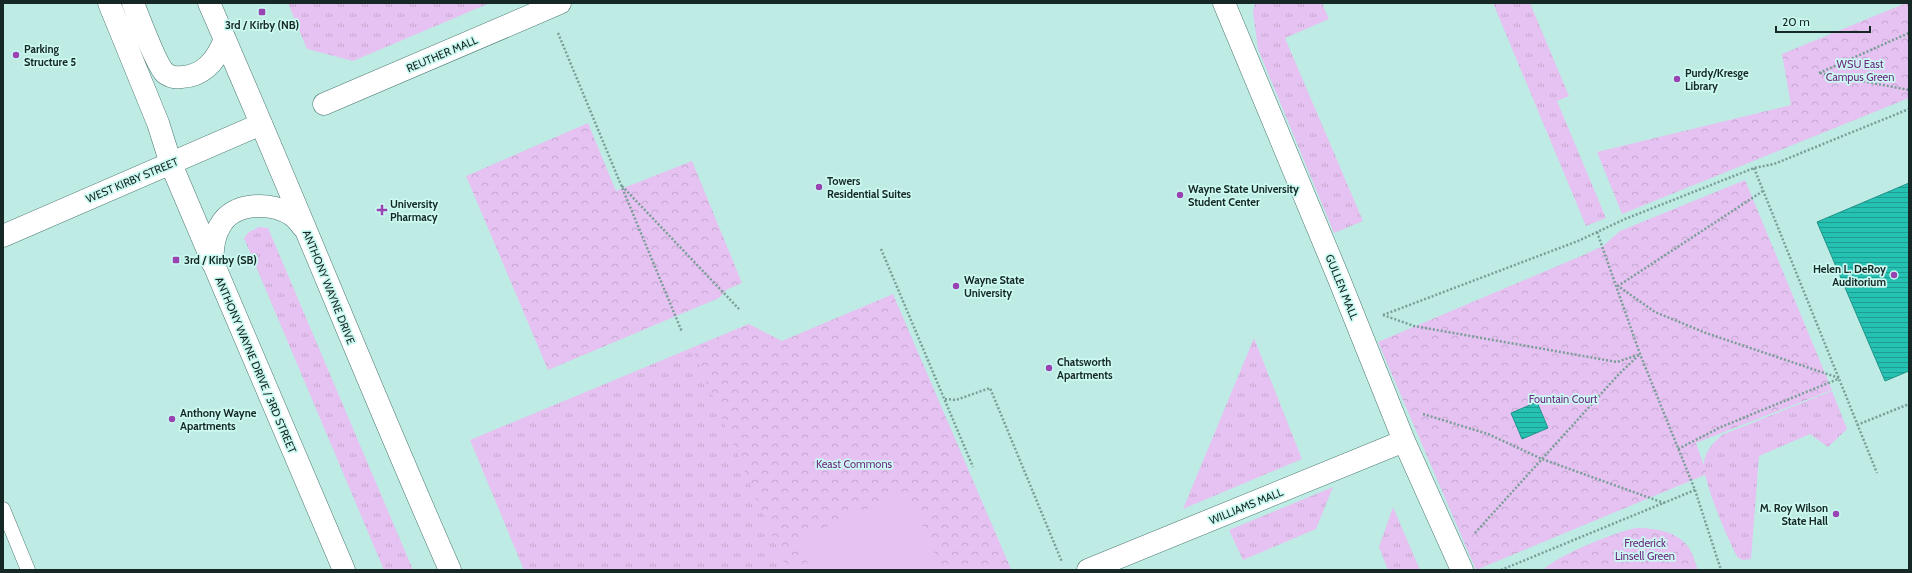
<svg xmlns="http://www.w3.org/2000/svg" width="1912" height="573" font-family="Cabin,sans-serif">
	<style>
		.grass { fill: url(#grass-tufts) }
		.forest { fill: url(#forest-crowns) }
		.pitch { fill: #e5c2f1 }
		.water { fill: url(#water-rules); stroke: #209388 }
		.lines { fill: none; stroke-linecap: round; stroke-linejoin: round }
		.service-casing { stroke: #4b7670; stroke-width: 15 }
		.pedestrian-casing { stroke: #4b7670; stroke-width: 23 }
		.minor-casing { stroke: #4b7670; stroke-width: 23 }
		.tertiary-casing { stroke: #4b7670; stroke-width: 23 }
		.path { stroke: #7a9d97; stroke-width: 2.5; stroke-dasharray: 2 2; stroke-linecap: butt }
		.service { stroke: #fff; stroke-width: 14 }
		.pedestrian { stroke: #fff; stroke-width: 22 }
		.minor { stroke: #fff; stroke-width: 22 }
		.tertiary { stroke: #fff; stroke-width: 22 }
		.poi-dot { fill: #9843b1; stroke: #cbf9f2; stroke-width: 1.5 }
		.labels { text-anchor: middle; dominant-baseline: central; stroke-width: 3.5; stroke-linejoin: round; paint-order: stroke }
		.poi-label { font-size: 11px; font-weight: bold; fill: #162825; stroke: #cbf9f2; text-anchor: start }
		.street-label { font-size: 11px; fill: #162825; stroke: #cbf9f2 }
		.park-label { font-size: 11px; fill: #6d2881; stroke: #cbf9f2 }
	</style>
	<defs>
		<pattern id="grass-tufts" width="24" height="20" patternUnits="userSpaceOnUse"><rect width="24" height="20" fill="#e5c2f1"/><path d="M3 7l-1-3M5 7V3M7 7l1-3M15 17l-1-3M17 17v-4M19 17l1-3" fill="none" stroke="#c4a7ce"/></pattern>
		<pattern id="forest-crowns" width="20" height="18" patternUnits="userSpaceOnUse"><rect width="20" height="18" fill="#e5c2f1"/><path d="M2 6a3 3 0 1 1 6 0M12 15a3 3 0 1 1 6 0" fill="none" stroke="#c4a7ce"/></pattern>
		<pattern id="water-rules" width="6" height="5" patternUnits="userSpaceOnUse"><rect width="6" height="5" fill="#25c1b3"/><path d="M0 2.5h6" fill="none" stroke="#1f9d91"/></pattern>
	</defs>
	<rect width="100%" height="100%" fill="#beece5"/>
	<path class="grass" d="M288,3H490L353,61L307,49Z
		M1255,3H1322L1329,19L1285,38L1363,221L1334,233L1258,49L1253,12Z
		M1493,3H1530L1569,96L1557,101L1606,218L1586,226Z
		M259,227L268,228L413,570H384L244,238L249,232Z
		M749,324L762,510L772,534L811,570H524L470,440Z
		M1254,338L1302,459L1183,509Z
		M1832,391L1847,429L1828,447L1810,434L1759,456L1751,559L1743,560L1738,558C1729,543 1702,479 1704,463C1705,451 1714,442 1722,435Z
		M1333,487L1316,529L1243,560L1229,530Z
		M1393,507L1420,570H1388L1379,547Z"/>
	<path class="forest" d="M1906,3H1909V98L1622,214L1597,152L1791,105L1782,54Z
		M588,123L616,191L692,161L742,283L726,290L719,298L548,370L466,176Z
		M1745,180L1832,390L1696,443L1707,474L1476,570L1378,342L1581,256L1603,246L1620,231Z
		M893,294L1011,569V570H787L692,348L749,324L782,341Z
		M1636,528C1654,528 1674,531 1686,544C1692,550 1695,562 1698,570H1543C1560,554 1613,533 1636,528Z"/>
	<path class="pitch" d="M907,491L942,570H811L797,540Z"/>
	<path class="water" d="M1909,183V371L1885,381L1817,222Z
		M1537,402L1548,428L1522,439L1511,413Z"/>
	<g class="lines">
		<defs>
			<path id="service" d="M3,509L28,570"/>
			<path id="pedestrian" d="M1224,3L1339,279L1404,441L1462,570
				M324,104L560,3
				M1088,570L1404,441"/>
			<path id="minor" d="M3,236L261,124"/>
			<path id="tertiary" d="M109,3L158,123L171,164L344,570
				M133,3C138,16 157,66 165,73C170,77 176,78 182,77C205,76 217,59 225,39
				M209,3C292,191 367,382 450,570
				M212,262C213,250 213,237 220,226C233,201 272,202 292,215C296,218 300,223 303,227"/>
		</defs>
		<use href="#service" class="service-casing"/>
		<use href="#pedestrian" class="pedestrian-casing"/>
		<use href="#minor" class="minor-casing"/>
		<use href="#tertiary" class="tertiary-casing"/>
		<path class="path" d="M558,33L682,332
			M1819,73L1909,33
			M1820,73L1909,90
			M1754,168L1877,473
			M622,186L739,309
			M1763,191L1618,286L1655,312L1706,333L1839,378
			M1597,232L1640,354L1695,490L1721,570
			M881,249L973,467
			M1383,315L1578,241L1625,219L1754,168L1774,164L1909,109
			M1383,315L1414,326L1617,362L1638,355
			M945,399L956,400L990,388L1062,562
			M1423,414L1488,434L1542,459L1664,503
			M1857,425L1909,404
			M1678,449L1721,427L1838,379
			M1475,533L1619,374L1640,354
			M1501,570L1695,490"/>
		<use href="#service" class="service"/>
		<use href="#pedestrian" class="pedestrian"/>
		<use href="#minor" class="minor"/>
		<use href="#tertiary" class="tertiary"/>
	</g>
	<g class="poi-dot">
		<rect x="258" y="8" width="8" height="8" rx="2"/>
		<circle cx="16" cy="55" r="4"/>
		<circle cx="1677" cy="79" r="4"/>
		<circle cx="819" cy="187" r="4"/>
		<circle cx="1180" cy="195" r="4"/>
		<path d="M380 204h4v4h4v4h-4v4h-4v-4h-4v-4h4z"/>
		<rect x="172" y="256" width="8" height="8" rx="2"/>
		<circle cx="1894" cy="275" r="4"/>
		<circle cx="956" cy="286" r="4"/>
		<circle cx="1049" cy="368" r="4"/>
		<circle cx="172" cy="419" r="4"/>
		<circle cx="1836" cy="514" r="4"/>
	</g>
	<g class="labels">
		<g class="poi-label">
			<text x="262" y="25" text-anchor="middle">3rd / Kirby (NB)</text>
			<text x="24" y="49">Parking<tspan x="24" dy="13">Structure 5</tspan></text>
			<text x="1685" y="73">Purdy/Kresge<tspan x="1685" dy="13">Library</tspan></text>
			<text x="827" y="181">Towers<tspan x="827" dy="13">Residential Suites</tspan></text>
			<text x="1188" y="189">Wayne State University<tspan x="1188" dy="13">Student Center</tspan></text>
			<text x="390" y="204">University<tspan x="390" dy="13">Pharmacy</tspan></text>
			<text x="184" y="260">3rd / Kirby (SB)</text>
			<text x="1886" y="269" text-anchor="end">Helen L. DeRoy<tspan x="1886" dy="13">Auditorium</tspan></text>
			<text x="964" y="280">Wayne State<tspan x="964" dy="13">University</tspan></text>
			<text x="1057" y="362">Chatsworth<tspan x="1057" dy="13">Apartments</tspan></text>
			<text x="180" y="413">Anthony Wayne<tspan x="180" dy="13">Apartments</tspan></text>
			<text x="1828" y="508" text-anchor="end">M. Roy Wilson<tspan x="1828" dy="13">State Hall</tspan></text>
		</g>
		<g class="street-label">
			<text transform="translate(442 54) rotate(-23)">REUTHER MALL</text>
			<text transform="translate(132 180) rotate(-23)">WEST KIRBY STREET</text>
			<text transform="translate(329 287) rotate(68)">ANTHONY WAYNE DRIVE</text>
			<text transform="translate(1342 287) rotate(68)">GULLEN MALL</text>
			<text transform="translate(256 365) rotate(67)">ANTHONY WAYNE DRIVE / 3RD STREET</text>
			<text transform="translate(1246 506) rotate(-22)">WILLIAMS MALL</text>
		</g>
		<g class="park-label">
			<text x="1860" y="64">WSU East<tspan x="1860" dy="13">Campus Green</tspan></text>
			<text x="1563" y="399">Fountain Court</text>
			<text x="854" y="464">Keast Commons</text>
			<text x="1645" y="543">Frederick<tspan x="1645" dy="13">Linsell Green</tspan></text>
		</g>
	</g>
	<rect width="1912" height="573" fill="none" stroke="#162825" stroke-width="8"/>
	<path d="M1776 26v6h94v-6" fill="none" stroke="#162825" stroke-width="2"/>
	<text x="1782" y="26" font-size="12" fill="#162825" stroke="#cbf9f2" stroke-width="3" paint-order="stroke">20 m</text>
</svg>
